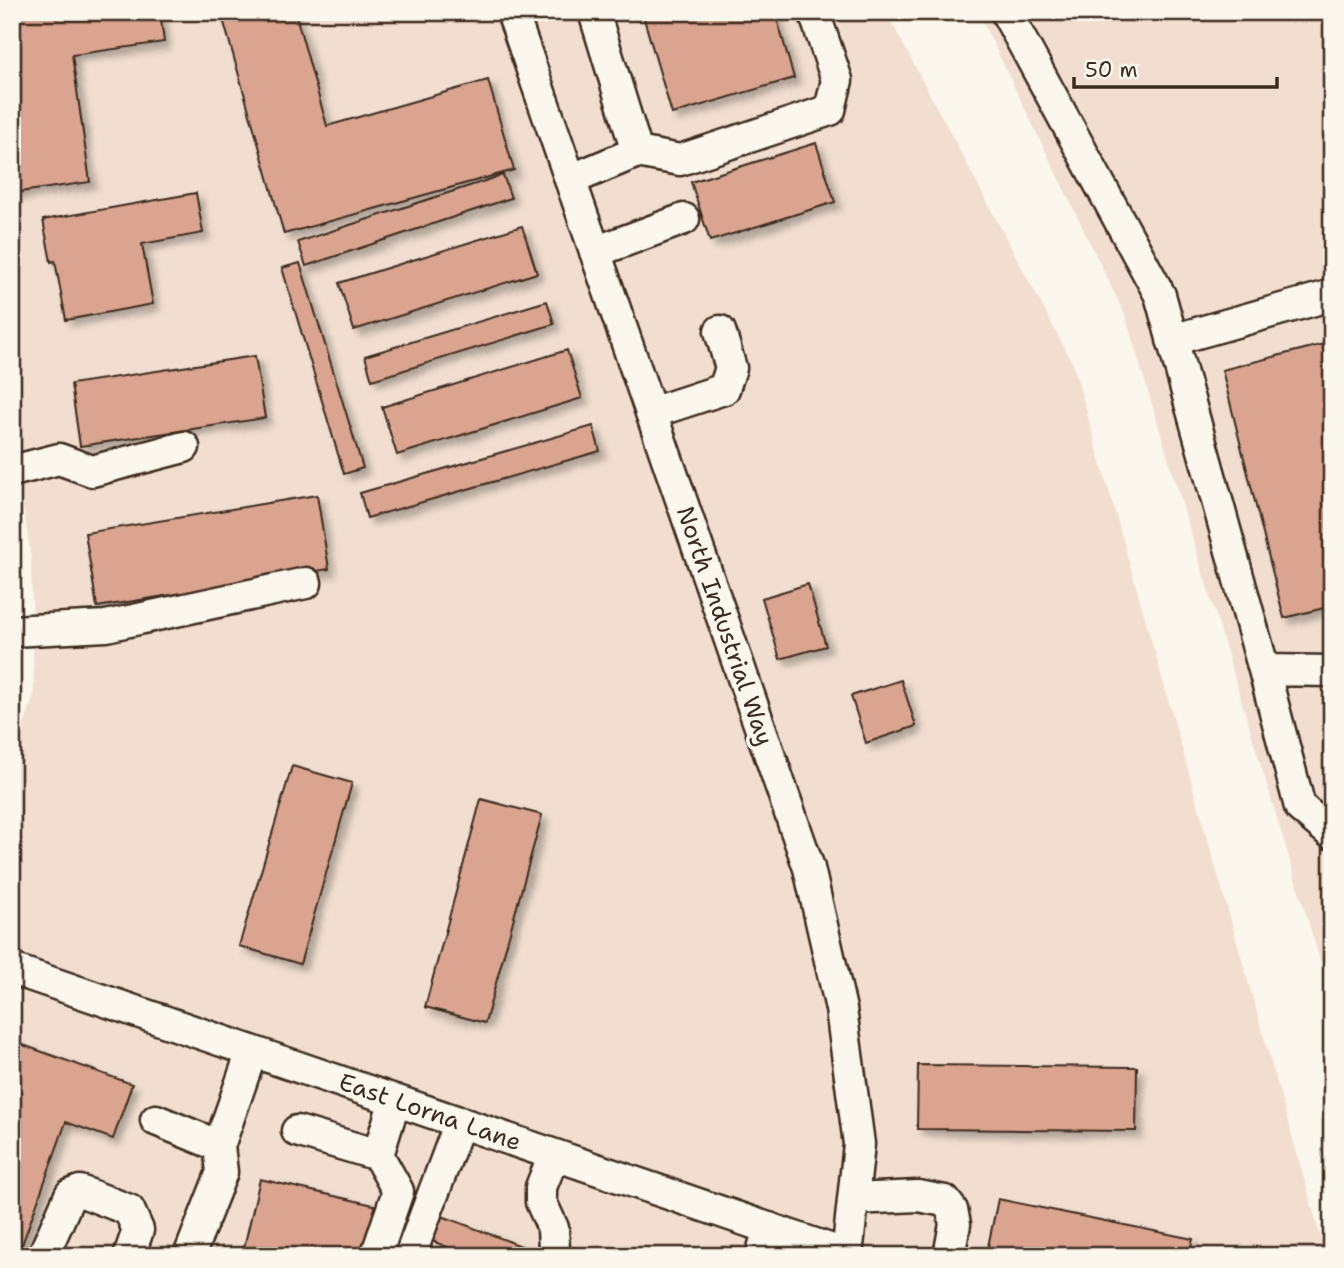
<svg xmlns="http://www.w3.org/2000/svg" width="1344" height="1268" font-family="'Shantell Sans',sans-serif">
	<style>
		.built { fill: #f1ded0 }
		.building { fill: #daa490; stroke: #3b2a1e; stroke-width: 2; filter: url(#shadow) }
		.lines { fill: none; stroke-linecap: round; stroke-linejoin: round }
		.minor-casing { stroke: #3b2a1e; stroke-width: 35 }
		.minor { stroke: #fbf7ec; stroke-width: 30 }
		.labels { text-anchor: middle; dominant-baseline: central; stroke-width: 7; stroke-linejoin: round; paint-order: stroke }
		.street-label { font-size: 24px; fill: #3b2a1e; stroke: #fbf7ec }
	</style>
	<defs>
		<filter id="shadow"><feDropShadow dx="6" dy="6" stdDeviation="3.5" flood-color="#0004"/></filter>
	</defs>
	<rect width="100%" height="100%" fill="#fbf7ec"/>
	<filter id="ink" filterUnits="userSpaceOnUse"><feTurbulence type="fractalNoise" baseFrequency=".0143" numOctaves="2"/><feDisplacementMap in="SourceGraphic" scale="14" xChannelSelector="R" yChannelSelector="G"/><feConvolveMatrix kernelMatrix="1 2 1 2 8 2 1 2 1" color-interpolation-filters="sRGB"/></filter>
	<g filter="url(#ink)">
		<path class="built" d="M12,12H886L1073,364L1326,1256H12V763L34,694L31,559L12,427Z
			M978,12H1332V979L1325,977L1125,315Z"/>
		<path class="building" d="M22,12H160L164,42L72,55L90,182L13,193L12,14Z
			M221,12H295L327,126L488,80L514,170L284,234Z
			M642,12H775L794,78L672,114Z
			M816,143L835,202L710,241L691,182Z
			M503,175L511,198L306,266L298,242Z
			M196,193L203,233L142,244L153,304L66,320L55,261L51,262L43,220Z
			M522,226L537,273L354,330L339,283Z
			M300,263L363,468L344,474L282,268Z
			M547,301L554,324L372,380L365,356Z
			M1324,344L1332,373V606L1284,618L1222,370Z
			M567,350L582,398L397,455L382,407Z
			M255,356L265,418L80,446L71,384Z
			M593,426L600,451L367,518L360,493Z
			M317,495L329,569L97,607L85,533Z
			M808,584L826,646L780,659L762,598Z
			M901,680L916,726L866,743L851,696Z
			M292,766L352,783L300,964L239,946Z
			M481,799L542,815L485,1023L425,1007Z
			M12,1041L132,1084L113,1139L66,1122L18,1256H12Z
			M918,1065L1137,1067L1136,1131L917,1129Z
			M260,1179L378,1206L367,1256H242Z
			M998,1199L1193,1239L1189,1256H986Z
			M442,1216L540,1253L539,1256H470L432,1241Z"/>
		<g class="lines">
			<defs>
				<path id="minor" d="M512,12L809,868L841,1009L859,1144L847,1256
					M594,12L637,152L680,160L830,110L837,80L814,12
					M1006,12L1160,295L1264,670L1332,671
					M570,180L637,152
					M595,252L684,219
					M1172,340L1332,295
					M651,413L724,389L731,368L720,331
					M12,471L59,459L92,471L184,447
					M12,631L106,626L306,583
					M1264,670L1300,807L1332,834
					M12,969L847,1255
					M156,1120L219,1146
					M297,1131L378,1155L398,1191L376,1256
					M378,1155L395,1100
					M854,1199L918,1196L945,1201L952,1210L955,1224L949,1256
					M43,1256L70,1195L80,1191L129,1210L138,1230L129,1256
					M189,1256L222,1172L219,1146L252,1051
					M410,1256L460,1122
					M552,1256L554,1250L553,1228L541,1202V1187L554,1155
					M761,1256L769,1228"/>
			</defs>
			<use href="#minor" class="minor-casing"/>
			<use href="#minor" class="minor"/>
		</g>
	</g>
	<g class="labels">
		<g class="street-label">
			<text transform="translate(725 626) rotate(71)">North Industrial Way</text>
			<text transform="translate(430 1112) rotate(19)">East Lorna Lane</text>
		</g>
	</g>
	<rect width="1344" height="1268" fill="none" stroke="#fbf7ec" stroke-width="42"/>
	<rect x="21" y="21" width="1302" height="1226" fill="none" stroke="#3b2a1e" stroke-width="2.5" filter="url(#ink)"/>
	<path d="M1074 77v10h203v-10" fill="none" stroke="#3b2a1e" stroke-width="3.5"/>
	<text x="1085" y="77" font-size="21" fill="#3b2a1e" stroke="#fbf7ec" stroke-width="5" paint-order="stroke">50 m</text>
</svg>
